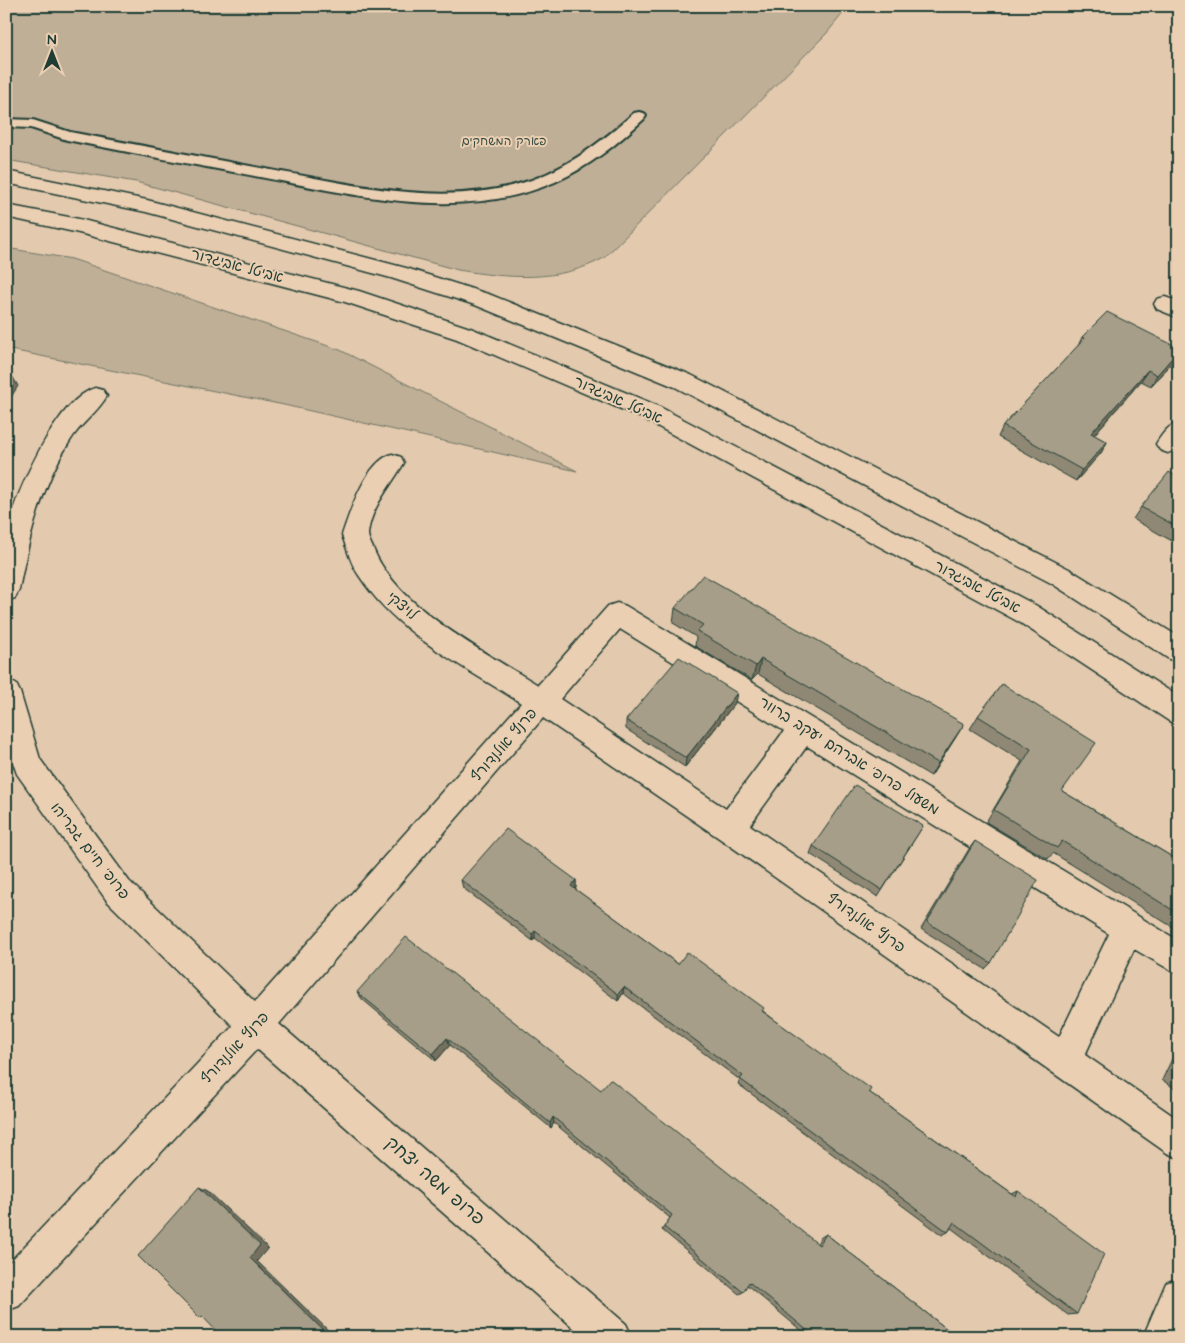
<svg xmlns="http://www.w3.org/2000/svg" width="1185" height="1343" font-family="'Architects Daughter','Playpen Sans Hebrew',sans-serif">
	<style>
		.green { fill: #bfaf97; stroke: #6f7666 }
		.lines { fill: none; stroke-linecap: round; stroke-linejoin: round }
		.lane-casing { stroke: #1f3d34; stroke-width: 4 }
		.street-casing { stroke: #1f3d34; stroke-width: 3 }
		.primary-casing { stroke: #1f3d34; stroke-width: 3 }
		.lane { fill: #ebcfb2; fill-rule: evenodd }
		.street { fill: #ebcfb2; fill-rule: evenodd }
		.primary { fill: #ebcfb2; fill-rule: evenodd }
		.wall { fill: #8f8875; stroke: #1f3d34 }
		.shaded-wall { fill: #746f5f; stroke: #1f3d34 }
		.building { fill: #a69e88; stroke: #1f3d34 }
		.labels { text-anchor: middle; dominant-baseline: central; stroke-width: 4; stroke-linejoin: round; paint-order: stroke }
		.far-park-label { font-size: 12px; fill: #2f483e; stroke: #ebcfb2 }
		.street-label { font-size: 15px; fill: #1f3d34; stroke: #ebcfb2 }
		.near-street-label { font-size: 18px; fill: #1f3d34; stroke: #ebcfb2 }
	</style>
	<rect width="100%" height="100%" fill="#e3c9ad"/>
	<filter id="ink" filterUnits="userSpaceOnUse"><feTurbulence type="fractalNoise" baseFrequency=".02" numOctaves="2"/><feDisplacementMap in="SourceGraphic" scale="10" xChannelSelector="R" yChannelSelector="G"/><feConvolveMatrix kernelMatrix="1 2 1 2 8 2 1 2 1" color-interpolation-filters="sRGB"/></filter>
	<g filter="url(#ink)">
		<path class="green" d="M6,6H849L826,34L604,258C558,283 507,278 458,270L136,182L6,160Z
			M6,248L72,259L340,350L577,471L284,405L6,349Z"/>
		<g class="lines">
			<defs>
				<path id="lane" d="M639,112L644,113L646,116L644,119C617,144 589,167 555,182C461,223 356,195 260,177C196,165 131,153 67,140L31,128L6,127V119L33,120L70,132C137,145 204,157 271,170C351,184 435,206 515,185C562,173 599,144 634,113Z"/>
				<path id="street" d="M1165,297L1179,302V318L1157,309L1154,304L1157,299Z
					M95,388L103,390L107,396C97,413 80,424 70,441C41,486 29,538 19,590L15,598L6,601C6,579 2,553 7,531C15,494 57,399 95,388Z
					M1179,422V448L1168,453L1160,450L1156,444C1162,434 1168,426 1179,422Z
					M392,454L401,457L404,463C391,486 371,506 368,534C368,538 371,544 373,548C396,607 485,652 538,685L608,606L617,603L626,606L1179,941V975L1134,949L1085,1055L1179,1120V1158L1167,1153L719,838L543,718L279,1024L626,1324L632,1337H584L257,1049L19,1306L6,1311V1266L233,1026L107,901L17,774L6,743V680L16,684L20,692L40,759L129,881L255,1002L521,703C465,667 397,634 360,577C351,565 347,549 342,535C350,511 366,462 392,454ZM620,629L784,731L726,809L560,699ZM807,746L1109,934L1059,1037L750,825Z
					M1179,1278V1337H1143L1166,1283Z"/>
				<path id="primary" d="M6,171L147,200L406,268L491,295L691,375L1069,569L1179,637V662L1169,659L1051,583L675,387L475,305L391,278L146,212L6,183Z
					M6,205L79,219L359,291L473,329L658,406L1037,606L1179,697V724L1169,721L1019,622L642,418L457,339L345,302L79,233L6,217Z"/>
			</defs>
			<use href="#lane" class="lane-casing"/>
			<use href="#street" class="street-casing"/>
			<use href="#primary" class="primary-casing"/>
			<use href="#lane" class="lane"/>
			<use href="#street" class="street"/>
			<use href="#primary" class="primary"/>
		</g>
		<path class="wall" d="M1082,337L1179,348V351L1174,360L1151,386L1141,381L1094,435L1107,442L1101,453L1076,481L998,437L1003,426L1078,346Z
			M1179,478V545L1133,519L1141,507Z
			M675,608L964,724L931,776L758,674L752,680L695,646L696,637L673,623Z
			M1002,684L1062,791L1179,861V931L1053,853L1048,859L986,822L1022,761L970,729L978,716Z
			M735,703L685,767L626,729V720Z
			M923,826L878,897L810,854L813,846Z
			M975,841L991,963L985,969L921,929L969,849Z
			M461,880H576V888L575,889L678,964L763,1011L869,1092L1012,1194L1018,1191L1077,1314L1068,1315L951,1228L948,1232L942,1235L738,1084L740,1080L623,993L618,1001L535,938L533,941L463,888Z
			M357,992L601,1090L817,1244L820,1238L826,1234L957,1337H809L747,1285L743,1292L739,1294L662,1230L670,1218L554,1123L551,1128L450,1045L436,1061L362,999Z
			M1179,1044V1091L1162,1080Z"/>
		<path class="shaded-wall" d="M1179,350L1174,360L1151,386L1157,375Z
			M1148,370L1141,381L1085,445L1091,433Z
			M11,374L18,386L6,405V382Z
			M1107,442L1101,453L1076,481L1082,470Z
			M761,659L758,674L752,680L756,666Z
			M737,693L735,703L685,767L686,758Z
			M964,724L956,737L931,776L938,763Z
			M576,880V888L571,894V886Z
			M535,931V938L533,941L532,934Z
			M624,987L623,993L618,1001V994Z
			M447,1038L450,1045L436,1061L433,1054Z
			M553,1117L554,1123L551,1128L550,1123Z
			M199,1187L208,1191L268,1248L257,1261L335,1337H330L250,1258Z"/>
		<path class="building" d="M1107,312L1179,348V350L1157,375L1148,370L1091,433L1107,442L1082,470L1003,426L1085,338L1082,337Z
			M6,374H11L6,382Z
			M1169,472L1179,478V528L1141,507Z
			M703,575L964,724L938,763L761,659L756,666L697,631L703,625L675,608Z
			M679,657L737,693L686,758L626,720Z
			M1002,684L1096,743L1062,791L1179,861V914L1062,841L1057,848L994,810L1031,749L978,716Z
			M855,785L923,826L882,890L813,846Z
			M506,829L576,880L571,886L678,964L687,952L764,1008L762,1011L871,1089L869,1092L1016,1197L1018,1191L1104,1254L1077,1314L954,1222L948,1232L740,1079L743,1076L624,987L618,994L535,931L532,934L461,880Z
			M975,841L1038,880L991,963L927,922Z
			M406,937L601,1090L610,1079L819,1245L826,1234L957,1337H815L749,1282L743,1292L664,1227L672,1215L553,1117L550,1123L447,1038L433,1054L357,992Z
			M1179,1061V1079L1172,1075Z
			M199,1187L260,1245L250,1258L330,1337H222L202,1316L200,1318L138,1256Z"/>
	</g>
	<g class="labels">
		<g class="far-park-label">
			<text x="504" y="141">פארק המשחקים</text>
		</g>
		<g class="street-label">
			<text transform="translate(237 266) rotate(15)">אביטל אביגדור</text>
			<text transform="translate(618 400) rotate(24)">אביטל אביגדור</text>
			<text transform="translate(977 587) rotate(28)">אביטל אביגדור</text>
			<text transform="translate(402 606) rotate(40)">לויצקי</text>
			<text transform="translate(504 745) rotate(-49)">פרנץ אולנדורף</text>
			<text transform="translate(849 756) rotate(32)">משעול פרופ' אברהם יעקב ברוור</text>
			<text transform="translate(90 851) rotate(52)">פרופ' חיים גבריהו</text>
			<text transform="translate(866 923) rotate(35)">פרנץ אולנדורף</text>
			<text transform="translate(235 1048) rotate(-47)">פרנץ אולנדורף</text>
		</g>
		<g class="near-street-label">
			<text transform="translate(435 1181) rotate(41)">פרופ משה יצחק</text>
		</g>
	</g>
	<rect width="1185" height="1343" fill="none" stroke="#ebcfb2" stroke-width="25"/>
	<rect x="12" y="12" width="1160" height="1318" fill="none" stroke="#1f3d34" stroke-width="2" filter="url(#ink)"/>
	<g transform="translate(52 52)" stroke="#ebcfb2" stroke-width="4" paint-order="stroke">
	<path d="M0-4L9 19L0 12L-9 19Z" fill="#1f3d34"/>
	<text y="-8" font-size="14" font-weight="bold" text-anchor="middle" fill="#1f3d34">N</text>
	</g>
</svg>
